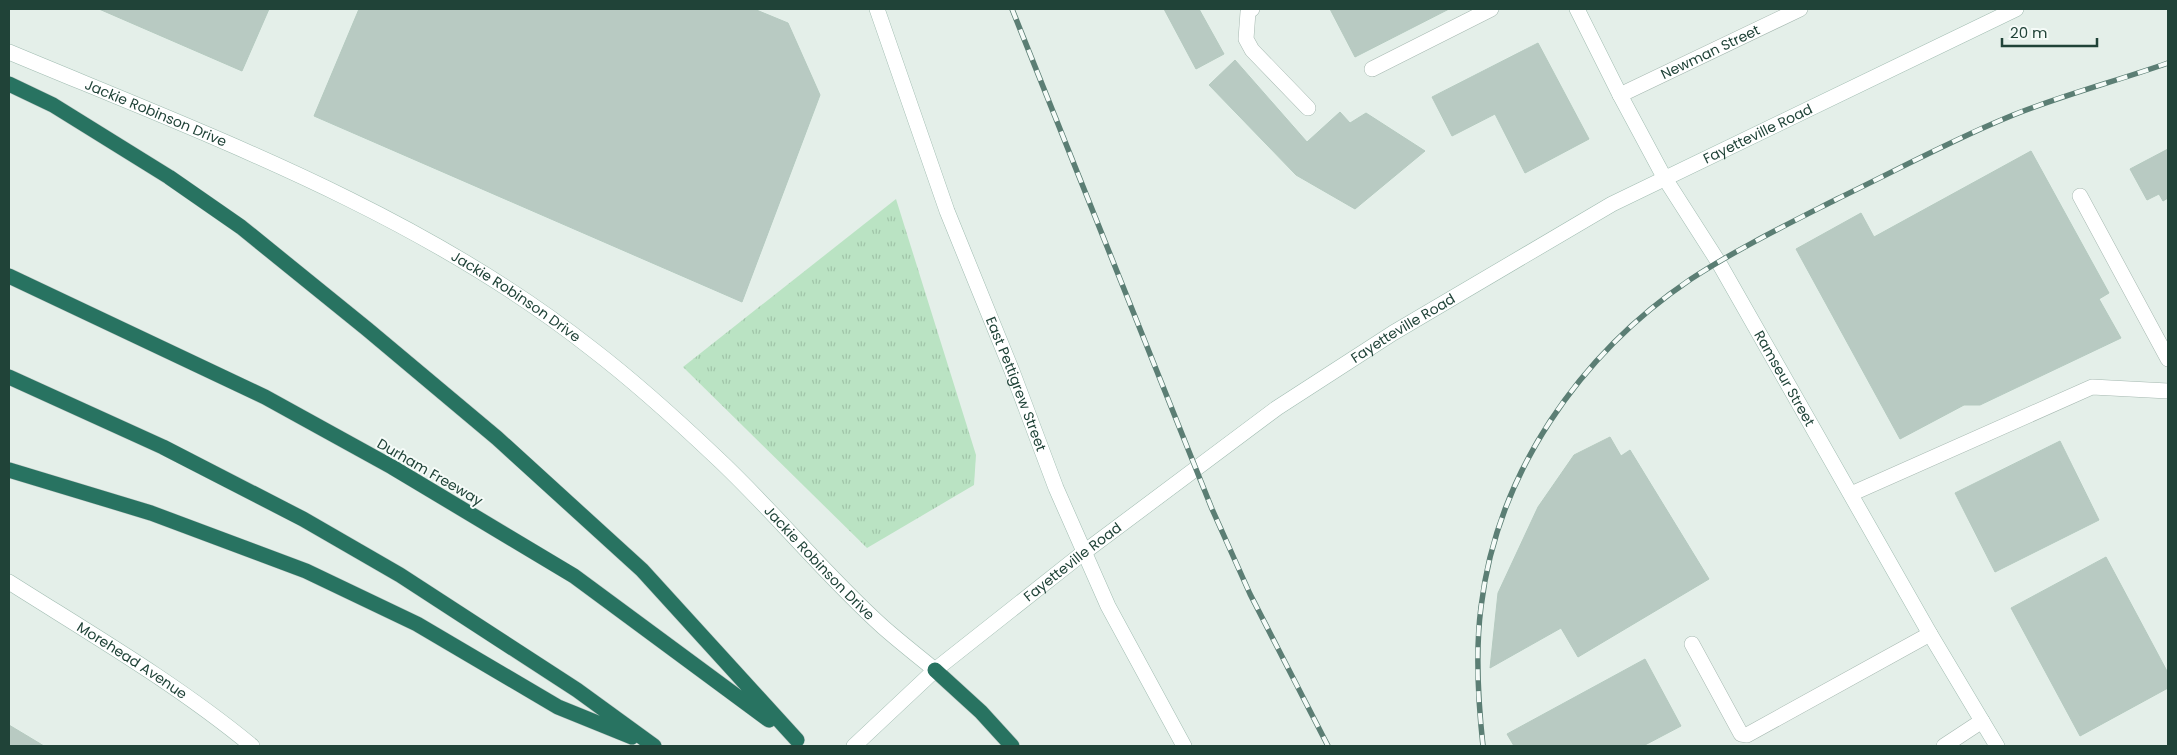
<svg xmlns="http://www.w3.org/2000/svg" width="2177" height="755" font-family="Poppins,sans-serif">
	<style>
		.park { fill: url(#park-tufts) }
		.building { fill: #b8cac2; stroke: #b5cac0 }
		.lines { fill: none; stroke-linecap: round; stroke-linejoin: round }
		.lane-casing { stroke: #a5b8b0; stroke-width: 16 }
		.street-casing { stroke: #a5b8b0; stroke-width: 16 }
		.secondary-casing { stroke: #a0bcb1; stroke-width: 16 }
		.highway-casing { stroke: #c1cac7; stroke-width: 16 }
		.lane { stroke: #fff; stroke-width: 15 }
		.street { stroke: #fff; stroke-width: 15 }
		.secondary { stroke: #fff; stroke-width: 15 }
		.highway { stroke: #287361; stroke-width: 15 }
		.rail-casing { stroke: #5b7e74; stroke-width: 5.5 }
		.rail { stroke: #f5fbf8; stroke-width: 4; stroke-dasharray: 11; stroke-linecap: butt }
		.labels { text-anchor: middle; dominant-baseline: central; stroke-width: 4; stroke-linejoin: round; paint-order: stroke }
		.street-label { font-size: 14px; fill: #204338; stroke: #f5fbf8 }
	</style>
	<defs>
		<pattern id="park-tufts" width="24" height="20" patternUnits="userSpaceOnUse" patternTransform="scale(1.25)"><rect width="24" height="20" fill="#bae3c3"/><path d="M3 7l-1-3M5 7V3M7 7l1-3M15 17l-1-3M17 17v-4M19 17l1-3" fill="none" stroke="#a0c4a8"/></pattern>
	</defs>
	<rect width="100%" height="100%" fill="#e4efe9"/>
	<path class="park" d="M896,199L976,455L974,485L867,548L683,367Z"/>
	<path class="building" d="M99,9H269L242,71Z
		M359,9H754L788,23L820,95L742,302L314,116Z
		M1164,9H1199L1224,54L1196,69Z
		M1330,9H1449L1355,57Z
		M1538,43L1589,139L1525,173L1495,114L1452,136L1432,97Z
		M1235,60L1307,142L1340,112L1350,123L1366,113L1425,151L1355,209L1296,175L1209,85Z
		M2168,149V198L2163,201L2159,194L2147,200L2130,169Z
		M2031,151L2109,293L2099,299L2121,338L1980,405H1964L1900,439L1796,249L1861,213L1874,237Z
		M1610,437L1621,456L1630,450L1709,579L1578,657L1561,628L1490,668L1498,593L1538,507L1574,455Z
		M2060,441L2099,520L1995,572L1955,493Z
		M2106,557L2168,673V688L2080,736L2011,608Z
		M1645,659L1681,726L1643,746H1514L1507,734Z
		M9,725L44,746H9Z"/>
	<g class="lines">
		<defs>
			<path id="lane" d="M1252,9L1248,12L1246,39L1252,50L1308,108
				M1372,69L1491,9
				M2080,196L2168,359
				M1851,494L2092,387L2168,391
				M1692,644L1741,734L1747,735L1930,634
				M1944,746L1982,721"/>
			<g id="street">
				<path id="s1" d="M1620,95L1800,9"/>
			</g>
			<g id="secondary">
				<path id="s2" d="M877,9L947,211L1012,371L1056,488L1108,606L1184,746"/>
				<path id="s3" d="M1577,9L1620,95L1664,177L1719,263L1930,634L1997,746"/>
				<path id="s4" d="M9,52C210,136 420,213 592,349C635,382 677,420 716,457C774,511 824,574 883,627C900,642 918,656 935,670"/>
				<path id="s5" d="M9,582C91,634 177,684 252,746"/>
				<path id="s6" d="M854,746L935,670L1083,553L1277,408L1393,333L1612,204L2016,9"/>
			</g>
			<path id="highway" d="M9,84L53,105L169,177L241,227L367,329L497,438L642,570L797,740
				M9,276L265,397L392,467L574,576L769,720
				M9,377L163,447L303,519L400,575L577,690L654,746
				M9,470L151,513L306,571L417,624L558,707L632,737
				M935,670L981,712L1012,746"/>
		</defs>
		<use href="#lane" class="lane-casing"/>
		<use href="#street" class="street-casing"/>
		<use href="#secondary" class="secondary-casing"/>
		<use href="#highway" class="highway-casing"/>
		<use href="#lane" class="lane"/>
		<use href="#street" class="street"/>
		<use href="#secondary" class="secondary"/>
		<use href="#highway" class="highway"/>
		<defs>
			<path id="rail" d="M1012,9L1212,509L1250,594L1328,746
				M1483,746C1478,700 1475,653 1481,607C1497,473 1580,354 1691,279C1737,249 1788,224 1837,199C1893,172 1948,142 2006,118C2058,96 2114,82 2168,63"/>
		</defs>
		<use href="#rail" class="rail-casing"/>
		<use href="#rail" class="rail"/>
	</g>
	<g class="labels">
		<g class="street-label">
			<text stroke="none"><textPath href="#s1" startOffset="100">Newman Street</textPath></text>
			<text stroke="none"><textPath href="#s4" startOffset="159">Jackie Robinson Drive</textPath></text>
			<text stroke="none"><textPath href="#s6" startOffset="1096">Fayetteville Road</textPath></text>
			<text stroke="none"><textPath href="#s4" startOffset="564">Jackie Robinson Drive</textPath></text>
			<text stroke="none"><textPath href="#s6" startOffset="691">Fayetteville Road</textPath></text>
			<text stroke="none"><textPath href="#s3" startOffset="424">Ramseur Street</textPath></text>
			<text stroke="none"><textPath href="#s2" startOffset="400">East Pettigrew Street</textPath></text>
			<text transform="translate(430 472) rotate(30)">Durham Freeway</text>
			<text stroke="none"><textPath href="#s4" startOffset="969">Jackie Robinson Drive</textPath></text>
			<text stroke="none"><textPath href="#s6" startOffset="286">Fayetteville Road</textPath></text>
			<text stroke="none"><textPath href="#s5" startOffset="146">Morehead Avenue</textPath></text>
		</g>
	</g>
	<rect width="2177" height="755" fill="none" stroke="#204338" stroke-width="20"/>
	<path d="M2002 38v8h95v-8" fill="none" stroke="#204338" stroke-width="2.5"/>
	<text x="2010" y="38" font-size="15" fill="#204338" stroke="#f5fbf8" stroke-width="4" paint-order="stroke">20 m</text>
</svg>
